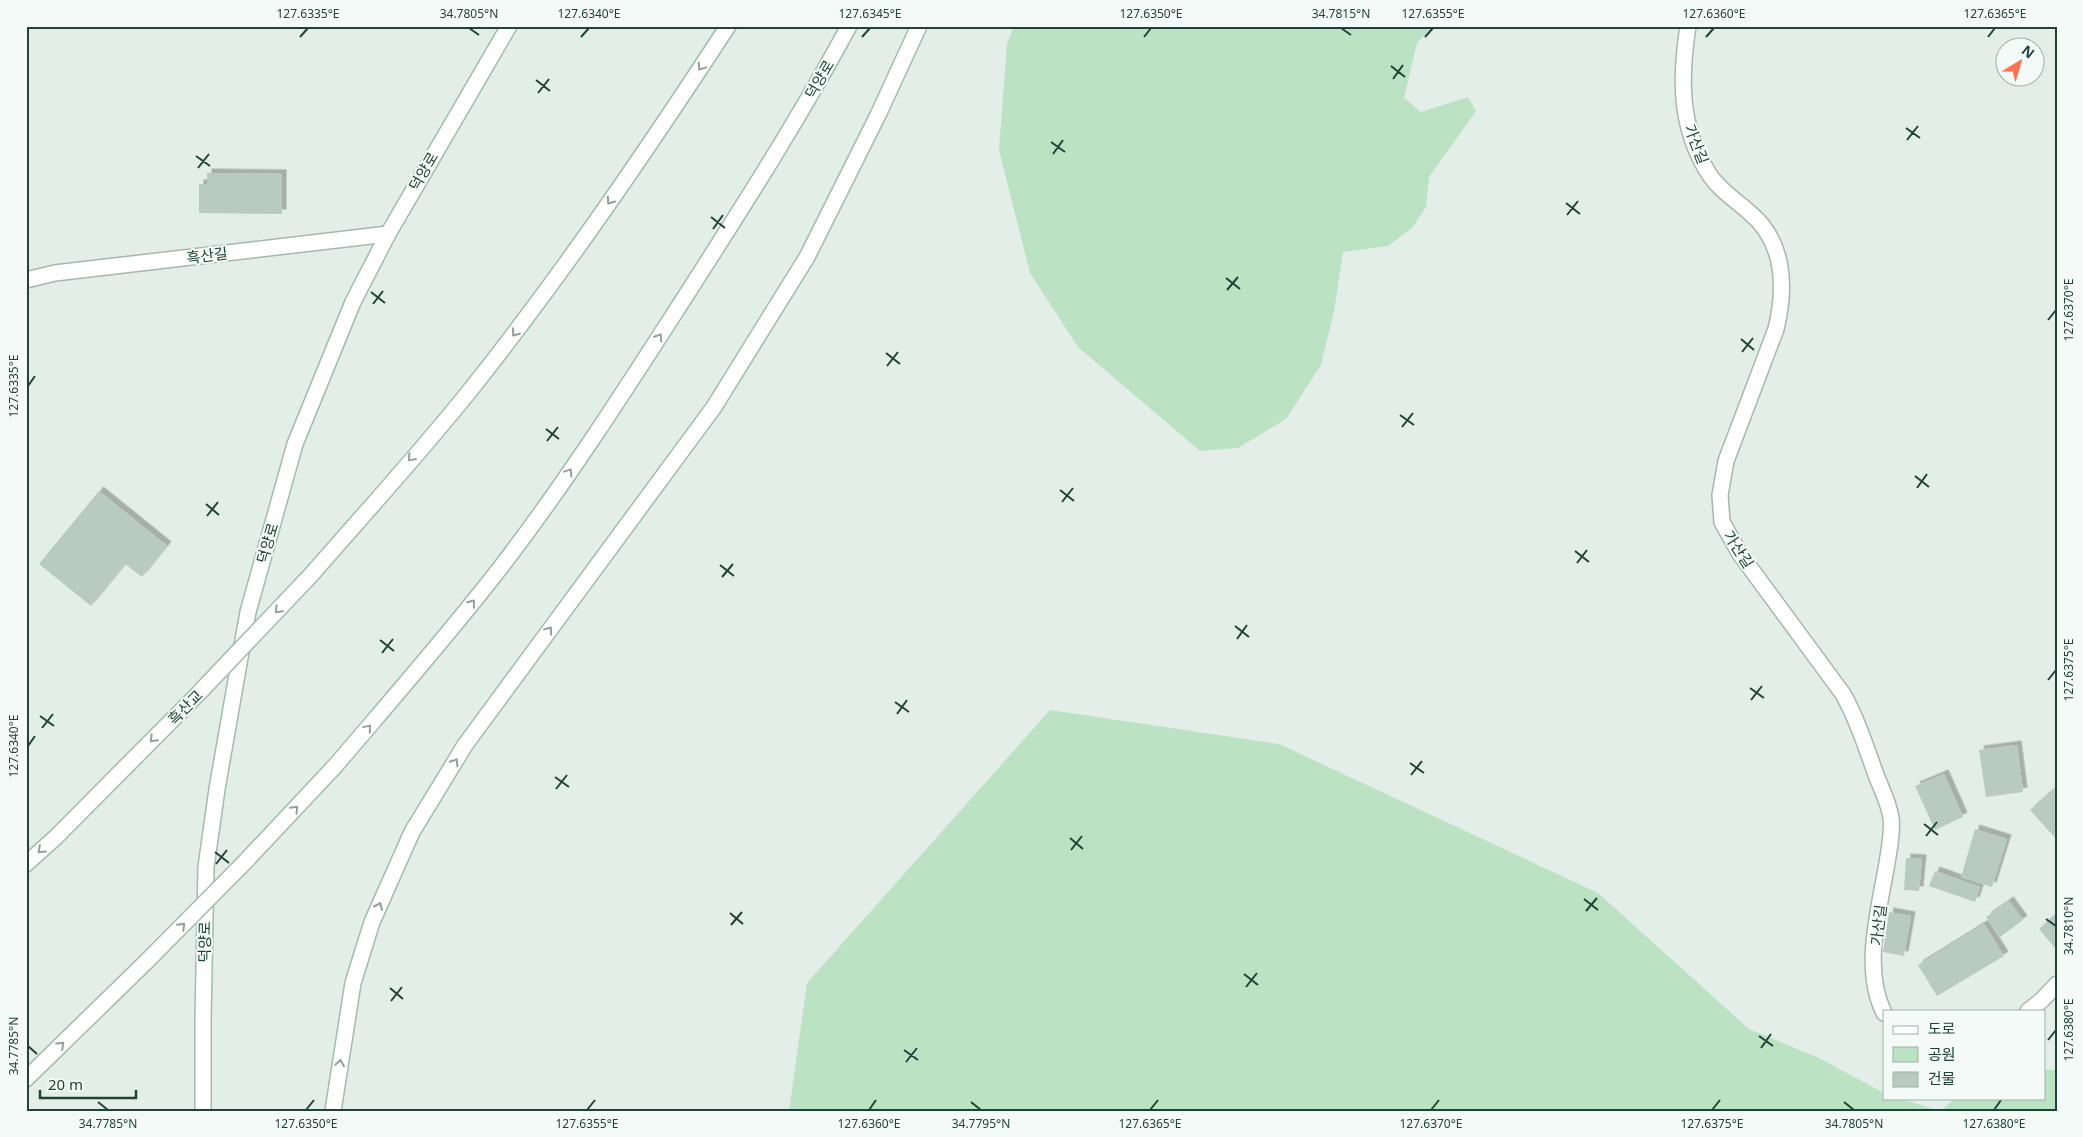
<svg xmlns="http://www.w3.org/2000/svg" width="2083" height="1137" font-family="'Noto Sans','Noto Sans KR',sans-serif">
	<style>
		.green { fill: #bae2c3 }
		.building { fill: #b8cac1; filter: url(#shadow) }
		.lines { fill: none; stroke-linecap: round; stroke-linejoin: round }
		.lane-casing { stroke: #a5b7b0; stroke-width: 18 }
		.secondary-casing { stroke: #a0bbb0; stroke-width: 18 }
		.lane { stroke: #fff; stroke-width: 15 }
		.secondary { stroke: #fff; stroke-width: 15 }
		.secondary-bridge-casing { stroke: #a0bbb0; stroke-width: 18; stroke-linecap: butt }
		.secondary-bridge { stroke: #fff; stroke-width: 15 }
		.oneway { stroke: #90a09b }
		.ticks { fill: none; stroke: #204237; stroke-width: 2 }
		.labels { text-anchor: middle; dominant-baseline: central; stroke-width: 4; stroke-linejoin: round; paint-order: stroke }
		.street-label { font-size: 15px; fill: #204237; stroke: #f4faf7 }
		.neatline { fill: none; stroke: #204237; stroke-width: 2 }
		.ticks-label { font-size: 12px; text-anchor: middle; fill: #204237 }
	</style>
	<defs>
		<filter id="shadow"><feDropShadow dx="4.5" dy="-4.5" stdDeviation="0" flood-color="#0004"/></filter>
	</defs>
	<rect width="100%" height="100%" fill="#e3eee9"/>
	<path class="green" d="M1014,26H1433L1417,43L1404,98L1421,112L1468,97L1476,111L1429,177L1426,207L1412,228L1388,246L1343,252L1334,311L1321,365L1286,419L1238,448L1200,451L1078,347L1030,273L999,150L1007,44Z
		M1050,710L1279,744L1598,893L1749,1029L1819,1058L1884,1093V1098H1898L1940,1111H789L807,983Z
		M2044,1070H2057V1111H1941L1955,1098H2044Z"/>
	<path class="building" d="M207,173L282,174V214L199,213V184H207Z
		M99,491L167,546L142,577L125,564L91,606L39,564Z
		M2017,745L2023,792L1986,797L1979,750Z
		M1944,774L1963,817L1935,830L1915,786Z
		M2057,786V840L2030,810Z
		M1975,829L2007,839L1992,887L1961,877Z
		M1906,858L1922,859L1919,891L1904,890Z
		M1935,871L1980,887L1975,902L1929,886Z
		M2009,901L2023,920L2000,937L1986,917Z
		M1889,912L1911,916L1904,956L1883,952Z
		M2057,913V946L2055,948L2039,929Z
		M1984,924L2004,956L1937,996L1918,965Z"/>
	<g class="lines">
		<defs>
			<path id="lane" d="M1688,26C1680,78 1679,127 1709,174C1719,190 1736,200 1750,213C1785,242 1786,288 1776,329L1726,461L1720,495L1722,522L1740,554L1843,694C1857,719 1866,747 1876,775C1881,788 1889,803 1891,818C1893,832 1889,849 1887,863C1879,911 1862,968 1884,1013
				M26,280L55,273L388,234
				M2028,1011L2042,1000L2057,984"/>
			<path id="secondary" d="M311,575C365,513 421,452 472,388C564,272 647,150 728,26
				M336,765C393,698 451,632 504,563C569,478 627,387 685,297C742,208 799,119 849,26
				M26,864L56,837
				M26,1079L147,961
				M203,1111V1020L206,867L217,789L248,612L295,444L353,302L388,234L509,26
				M333,1111L353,983L372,922L412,832L465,745L714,407L807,257L878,115L919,26"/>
		</defs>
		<use href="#lane" class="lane-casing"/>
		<use href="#secondary" class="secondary-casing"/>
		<use href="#lane" class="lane"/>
		<use href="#secondary" class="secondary"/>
		<defs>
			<path id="secondary-bridge" d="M56,837L197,695L311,575
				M147,961L245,862L336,765"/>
		</defs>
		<use href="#secondary-bridge" class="secondary-bridge-casing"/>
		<use href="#secondary-bridge" class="secondary-bridge"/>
	</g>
	<defs><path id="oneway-chevron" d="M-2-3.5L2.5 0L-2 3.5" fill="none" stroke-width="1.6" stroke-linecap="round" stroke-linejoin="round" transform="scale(1.25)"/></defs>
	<g class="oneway">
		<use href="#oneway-chevron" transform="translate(701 67) rotate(124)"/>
		<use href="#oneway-chevron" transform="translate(610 201) rotate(125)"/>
		<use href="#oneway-chevron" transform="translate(515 333) rotate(128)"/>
		<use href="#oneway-chevron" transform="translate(659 337) rotate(-57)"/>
		<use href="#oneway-chevron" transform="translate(411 458) rotate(131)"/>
		<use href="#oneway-chevron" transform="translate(569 472) rotate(-56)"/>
		<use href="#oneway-chevron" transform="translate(472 603) rotate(-52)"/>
		<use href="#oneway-chevron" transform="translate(278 610) rotate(134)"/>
		<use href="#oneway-chevron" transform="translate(549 630) rotate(-53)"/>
		<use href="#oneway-chevron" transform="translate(368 728) rotate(-50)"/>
		<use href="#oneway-chevron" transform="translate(153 739) rotate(135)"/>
		<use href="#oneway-chevron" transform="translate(455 762) rotate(-58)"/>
		<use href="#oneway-chevron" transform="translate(295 809) rotate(-47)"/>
		<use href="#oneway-chevron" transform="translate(41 850) rotate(137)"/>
		<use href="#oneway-chevron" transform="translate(379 906) rotate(-66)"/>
		<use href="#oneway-chevron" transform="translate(182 926) rotate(-45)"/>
		<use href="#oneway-chevron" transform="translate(61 1045) rotate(-44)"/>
		<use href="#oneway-chevron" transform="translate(340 1063) rotate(-81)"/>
	</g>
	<path class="ticks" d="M469,28L479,35M1341,28L1351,35M300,37L308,28M581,37L589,28M862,37L870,28M1144,37L1151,28M1425,37L1433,28M1706,37L1714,28M1988,37L1995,28M1391,66L1405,77M1393,79L1403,65M536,80L550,91M538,93L549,79M1906,128L1920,138M1907,140L1918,126M1051,142L1065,152M1053,154L1063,140M196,156L210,166M198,168L209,154M1566,203L1580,214M1567,215L1578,201M711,217L725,228M713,229L723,215M1226,278L1240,289M1227,290L1238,277M371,292L385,303M373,304L383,291M2048,320L2056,310M1741,339L1754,350M1742,352L1753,338M886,353L900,364M887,366L898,352M28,386L35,376M1400,415L1414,425M1402,427L1413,413M546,429L559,439M547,441L558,427M1915,476L1929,487M1917,488L1927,474M1060,490L1074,501M1062,502L1073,488M206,504L219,515M207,516L218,502M1575,551L1589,562M1577,563L1587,550M720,565L734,576M722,577L733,564M1235,626L1249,637M1237,639L1247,625M380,640L394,651M382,653L393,639M2048,680L2056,670M1750,688L1764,698M1751,700L1762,686M895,702L909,712M897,714L907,700M40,716L54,726M42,728L53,714M28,746L35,736M1410,763L1424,773M1411,775L1422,761M555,777L569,787M556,789L567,775M1924,824L1938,835M1926,836L1937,822M1070,838L1083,849M1071,850L1082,836M215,852L229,863M216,864L227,850M1584,899L1598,910M1586,911L1597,898M730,913L743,924M2046,919L2056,926M731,925L742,912M1244,974L1258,985M1246,987L1257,973M390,988L403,999M391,1001L402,987M1759,1036L1773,1046M2048,1040L2056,1030M28,1046L37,1054M1761,1048L1771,1034M904,1050L918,1060M906,1062L917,1048M98,1102L108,1110M971,1102L981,1110M1844,1102L1854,1110M306,1110L314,1100M587,1110L595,1100M869,1110L876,1100M1150,1110L1158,1100M1431,1110L1439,1100M1712,1110L1720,1100M1994,1110L2001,1100"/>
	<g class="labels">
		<g class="street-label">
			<text transform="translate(819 79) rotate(-60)">덕양로</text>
			<text transform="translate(1697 144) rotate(69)">가산길</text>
			<text transform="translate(423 171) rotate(-60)">덕양로</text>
			<text transform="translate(207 255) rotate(-7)">흑산길</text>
			<text transform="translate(267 543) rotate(-74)">덕양로</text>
			<text transform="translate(1739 549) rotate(57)">가산길</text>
			<text transform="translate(185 707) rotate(-45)">흑산교</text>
			<text transform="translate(1878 925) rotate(-83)">가산길</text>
			<text transform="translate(204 942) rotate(-89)">덕양로</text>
		</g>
	</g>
	<rect width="2083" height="1137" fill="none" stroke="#f4faf7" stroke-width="55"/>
	<rect x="1883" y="1010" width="162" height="90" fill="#f4faf7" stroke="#9fb0aa"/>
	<rect x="1893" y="1026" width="25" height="8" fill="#ffffff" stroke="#9fb0aa"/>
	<text x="1928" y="1034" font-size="15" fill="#204237">도로</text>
	<rect x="1893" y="1047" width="25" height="15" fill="#bae2c3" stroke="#9fb0aa"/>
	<text x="1928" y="1060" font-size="15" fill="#204237">공원</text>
	<rect x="1893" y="1072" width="25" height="15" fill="#b8cac1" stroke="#9fb0aa"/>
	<text x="1928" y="1084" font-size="15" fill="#204237">건물</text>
	<g transform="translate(2020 62) rotate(38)"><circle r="24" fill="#f4faf7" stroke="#9fb0aa"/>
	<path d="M0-4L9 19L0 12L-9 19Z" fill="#ff7350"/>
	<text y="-8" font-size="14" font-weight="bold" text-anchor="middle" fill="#204237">N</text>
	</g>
	<path d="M40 1090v8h96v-8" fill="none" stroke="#204237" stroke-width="2.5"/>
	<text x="48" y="1090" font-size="15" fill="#204237" stroke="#f4faf7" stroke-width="4" paint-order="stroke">20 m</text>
	<rect x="28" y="28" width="2028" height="1082" class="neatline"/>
	<g class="ticks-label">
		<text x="308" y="18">127.6335°E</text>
		<text x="469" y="18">34.7805°N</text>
		<text x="589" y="18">127.6340°E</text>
		<text x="870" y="18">127.6345°E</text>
		<text x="1151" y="18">127.6350°E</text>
		<text x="1341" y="18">34.7815°N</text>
		<text x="1433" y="18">127.6355°E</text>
		<text x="1714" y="18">127.6360°E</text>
		<text x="1995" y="18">127.6365°E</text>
		<text transform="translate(2069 310) rotate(-90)" y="4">127.6370°E</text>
		<text transform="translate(14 386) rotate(-90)" y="4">127.6335°E</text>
		<text transform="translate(2069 670) rotate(-90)" y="4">127.6375°E</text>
		<text transform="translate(14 746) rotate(-90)" y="4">127.6340°E</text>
		<text transform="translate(2069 926) rotate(-90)" y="4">34.7810°N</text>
		<text transform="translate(2069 1030) rotate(-90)" y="4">127.6380°E</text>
		<text transform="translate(14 1046) rotate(-90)" y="4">34.7785°N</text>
		<text x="108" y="1128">34.7785°N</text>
		<text x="306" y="1128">127.6350°E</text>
		<text x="587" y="1128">127.6355°E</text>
		<text x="869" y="1128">127.6360°E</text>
		<text x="981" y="1128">34.7795°N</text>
		<text x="1150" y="1128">127.6365°E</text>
		<text x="1431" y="1128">127.6370°E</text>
		<text x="1712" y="1128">127.6375°E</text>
		<text x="1854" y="1128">34.7805°N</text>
		<text x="1994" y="1128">127.6380°E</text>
	</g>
</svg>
